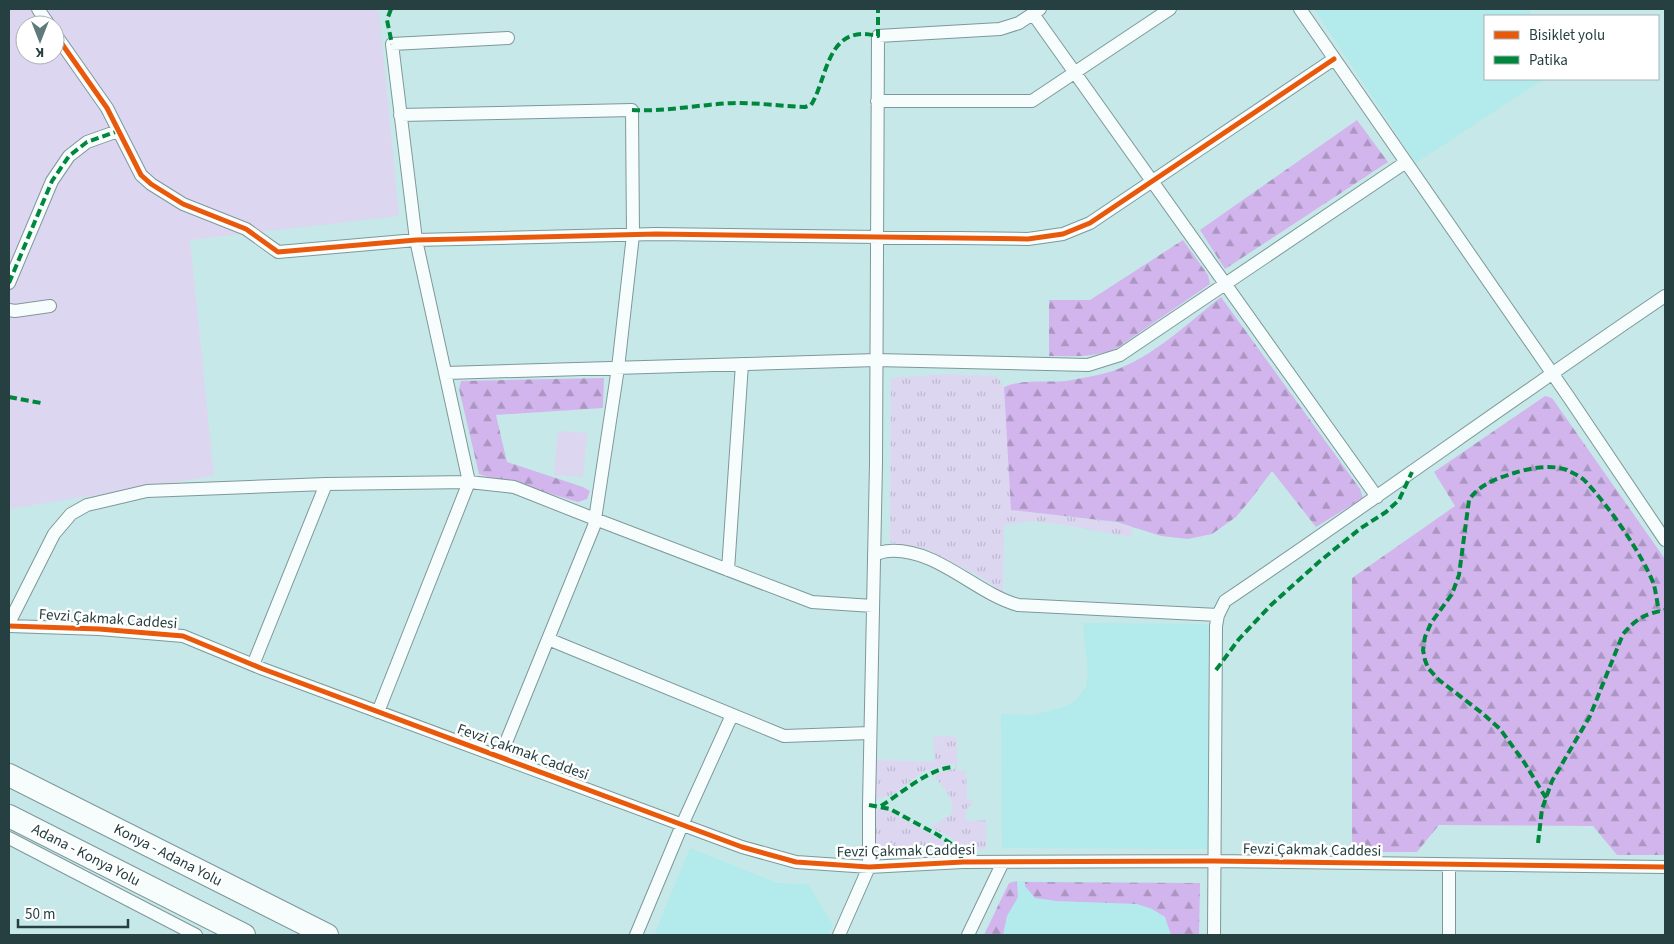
<svg xmlns="http://www.w3.org/2000/svg" width="1674" height="944" font-family="'Source Sans 3',sans-serif">
	<style>
		.built { fill: #b3eaec }
		.grass { fill: url(#grass-tufts) }
		.forest { fill: url(#forest-firs) }
		.park { fill: #dcd6f1; fill-rule: evenodd }
		.lines { fill: none; stroke-linecap: round; stroke-linejoin: round }
		.street-casing { stroke: #7e9899; stroke-width: 14 }
		.highway-casing { stroke: #7e9899; stroke-width: 24 }
		.street { stroke: #f7fcfc; stroke-width: 12 }
		.highway { stroke: #f7fcfc; stroke-width: 22 }
		.quiet { stroke: #00873e; stroke-width: 4; stroke-dasharray: 8 4; stroke-linecap: butt }
		.cycleway-casing { stroke: #fff; stroke-width: 8 }
		.cycleway { stroke: #e8590c; stroke-width: 5 }
		.labels { text-anchor: middle; dominant-baseline: central; stroke-width: 5; stroke-linejoin: round; paint-order: stroke }
		.street-label { font-size: 15px; fill: #263f40; stroke: #fff }
	</style>
	<defs>
		<pattern id="grass-tufts" width="24" height="20" patternUnits="userSpaceOnUse" patternTransform="scale(1.25)"><rect width="24" height="20" fill="#dcd6f1"/><path d="M3 7l-1-3M5 7V3M7 7l1-3M15 17l-1-3M17 17v-4M19 17l1-3" fill="none" stroke="#bdb9d0"/></pattern>
		<pattern id="forest-firs" width="22" height="20" patternUnits="userSpaceOnUse" patternTransform="scale(1.25)"><rect width="22" height="20" fill="#d3b5ed"/><path d="M5 1l3.5 6h-7zM16 11l3.5 6h-7z" fill="#ab95c1"/></pattern>
	</defs>
	<rect width="100%" height="100%" fill="#c7e8e9"/>
	<path class="built" d="M1314,9H1528L1533,16H1485V79H1544L1416,163Z
		M1083,623L1208,624V849L1002,848L1001,714L1033,715L1063,707L1075,701L1086,687L1088,672Z
		M690,848L778,883L808,884L833,925L828,935H654Z
		M1012,881L1200,883L1199,935H984L1009,883Z"/>
	<path class="grass" d="M947,374L997,376L1004,387L1012,510L1113,522L1132,527L1131,537L1065,525L1032,521L1004,525L1003,592L981,577L924,548L906,546L890,542L891,378Z
		M934,736L957,737V770L966,771L967,799L972,800V804C966,807 966,813 965,819L973,821L986,820V849L963,850L953,839L931,827L951,814C955,797 945,790 935,777V774L955,769V763L924,771L892,795L876,799L877,760L934,762Z
		M882,809L887,810L946,843L949,847L875,846L876,810Z"/>
	<path class="forest" d="M1357,120L1388,162L1225,269L1200,230Z
		M1183,240L1208,275L1210,284L1117,348C1095,358 1073,356 1049,356V300H1090Z
		M1221,297L1360,489L1363,498L1316,527L1272,471L1251,499L1236,517L1212,534L1188,539L1161,536L1117,522L1011,510L1004,387C1025,378 1050,384 1072,380C1086,377 1100,375 1113,371C1154,356 1187,324 1221,297Z
		M604,378L603,408L496,415L507,462L583,487L590,491L587,499L578,502L508,481L497,480L479,474L459,389L461,381Z
		M1545,396L1552,398L1665,559V855H1617L1593,826L1439,825L1417,852H1352V578L1455,506L1434,472Z
		M1017,881L1018,897L1007,916L1003,935H984L1009,883Z
		M1025,882L1200,883L1199,935H1171L1165,917L1152,909L1137,904L1056,901L1035,898L1025,886Z"/>
	<path class="park" d="M9,9H379L399,216L190,240L214,476L9,509ZM25,25H55V55H25Z
		M558,431L587,433L583,477L554,475Z"/>
	<g class="lines">
		<defs>
			<path id="street" d="M38,9L49,25
				M1300,9L1570,399L1665,540
				M1033,14L1377,497
				M55,34L107,108L141,175L151,184L183,204L246,229L278,252L416,240L656,234L1028,239L1063,234L1090,223L1334,59
				M877,101H1032L1170,9
				M400,115L632,110L633,235L618,368L594,526L500,757
				M9,283L52,181L69,156L87,142L118,131
				M9,310L15,311L50,306
				M446,373L876,360L1088,365L1120,355L1406,162
				M874,555C879,553 884,551 889,551C937,548 975,593 1018,605L1218,615
				M728,570L742,364
				M9,623L54,534L71,514L87,505L147,491L326,484L469,482L514,487L595,519L812,602L873,606
				M9,626L99,629L183,636L263,669L742,847L796,862L869,867L963,862L1213,861L1665,867
				M548,639L784,736L870,733
				M253,665L326,484
				M378,712L469,482L416,240L392,44L508,38
				M9,838L196,935
				M636,935L682,825L732,715
				M839,935L869,867V805L876,463L878,36L1000,29L1019,23L1040,9
				M968,935L1003,862
				M1214,935L1216,626L1218,615L1225,601C1373,501 1517,396 1665,296
				M1449,935V865"/>
			<path id="highway" d="M9,775L327,935
				M9,816L244,935"/>
		</defs>
		<use href="#street" class="street-casing"/>
		<use href="#highway" class="highway-casing"/>
		<use href="#street" class="street"/>
		<use href="#highway" class="highway"/>
		<path class="quiet" d="M391,9L387,20L392,44
			M632,110C666,112 701,104 736,103C759,103 782,106 805,107L811,105C826,82 826,35 862,34C867,34 873,35 878,36V9
			M9,283L52,181L69,156L87,142L118,131
			M9,397L41,403
			M1216,670L1239,639L1271,605L1320,561L1361,528L1386,512L1399,500L1412,472
			M1546,798L1524,762L1500,729L1482,713L1439,680L1428,668L1425,660L1423,650L1425,637L1431,623L1452,594L1459,575L1469,500C1478,485 1498,478 1514,473C1531,468 1550,464 1567,470C1573,473 1582,477 1586,482C1608,505 1643,555 1654,585C1656,593 1657,602 1659,611
			M869,805L890,809L938,835L956,847L963,862
			M881,806C902,793 929,768 954,767
			M1538,843L1542,809L1552,781L1590,716L1623,634C1637,618 1645,614 1665,610"/>
		<defs>
			<path id="cycleway" d="M55,34L107,108L141,175L151,184L183,204L246,229L278,252L416,240L656,234L1028,239L1063,234L1090,223L1334,59
				M9,626L99,629L183,636L263,669L742,847L796,862L869,867L963,862L1213,861L1665,867"/>
		</defs>
		<use href="#cycleway" class="cycleway-casing"/>
		<use href="#cycleway" class="cycleway"/>
	</g>
	<g class="labels">
		<g class="street-label">
			<text transform="translate(108 619) rotate(4)">Fevzi Çakmak Caddesi</text>
			<text transform="translate(523 752) rotate(20)">Fevzi Çakmak Caddesi</text>
			<text transform="translate(1312 850) rotate(1)">Fevzi Çakmak Caddesi</text>
			<text transform="translate(906 851) rotate(-1)">Fevzi Çakmak Caddesi</text>
			<text transform="translate(86 855) rotate(27)">Adana - Konya Yolu</text>
			<text transform="translate(168 855) rotate(27)">Konya - Adana Yolu</text>
		</g>
	</g>
	<rect width="1674" height="944" fill="none" stroke="#263f40" stroke-width="20"/>
	<rect x="1484" y="15" width="175" height="65" fill="#ffffff" stroke="#a8b2b3"/>
	<rect x="1494" y="31" width="25" height="8" fill="#e8590c" stroke="#a8b2b3"/>
	<text x="1529" y="40" font-size="15" fill="#263f40">Bisiklet yolu</text>
	<rect x="1494" y="56" width="25" height="8" fill="#00873e" stroke="#a8b2b3"/>
	<text x="1529" y="65" font-size="15" fill="#263f40">Patika</text>
	<g transform="translate(40 40) rotate(180)"><circle r="24" fill="#ffffff" stroke="#a8b2b3"/>
	<path d="M0-4L9 19L0 12L-9 19Z" fill="#5e7a7b"/>
	<text y="-8" font-size="14" font-weight="bold" text-anchor="middle" fill="#263f40">K</text>
	</g>
	<path d="M18 919v8h110v-8" fill="none" stroke="#263f40" stroke-width="2.5"/>
	<text x="25" y="919" font-size="15" fill="#263f40" stroke="#ffffff" stroke-width="4" paint-order="stroke">50 m</text>
</svg>
